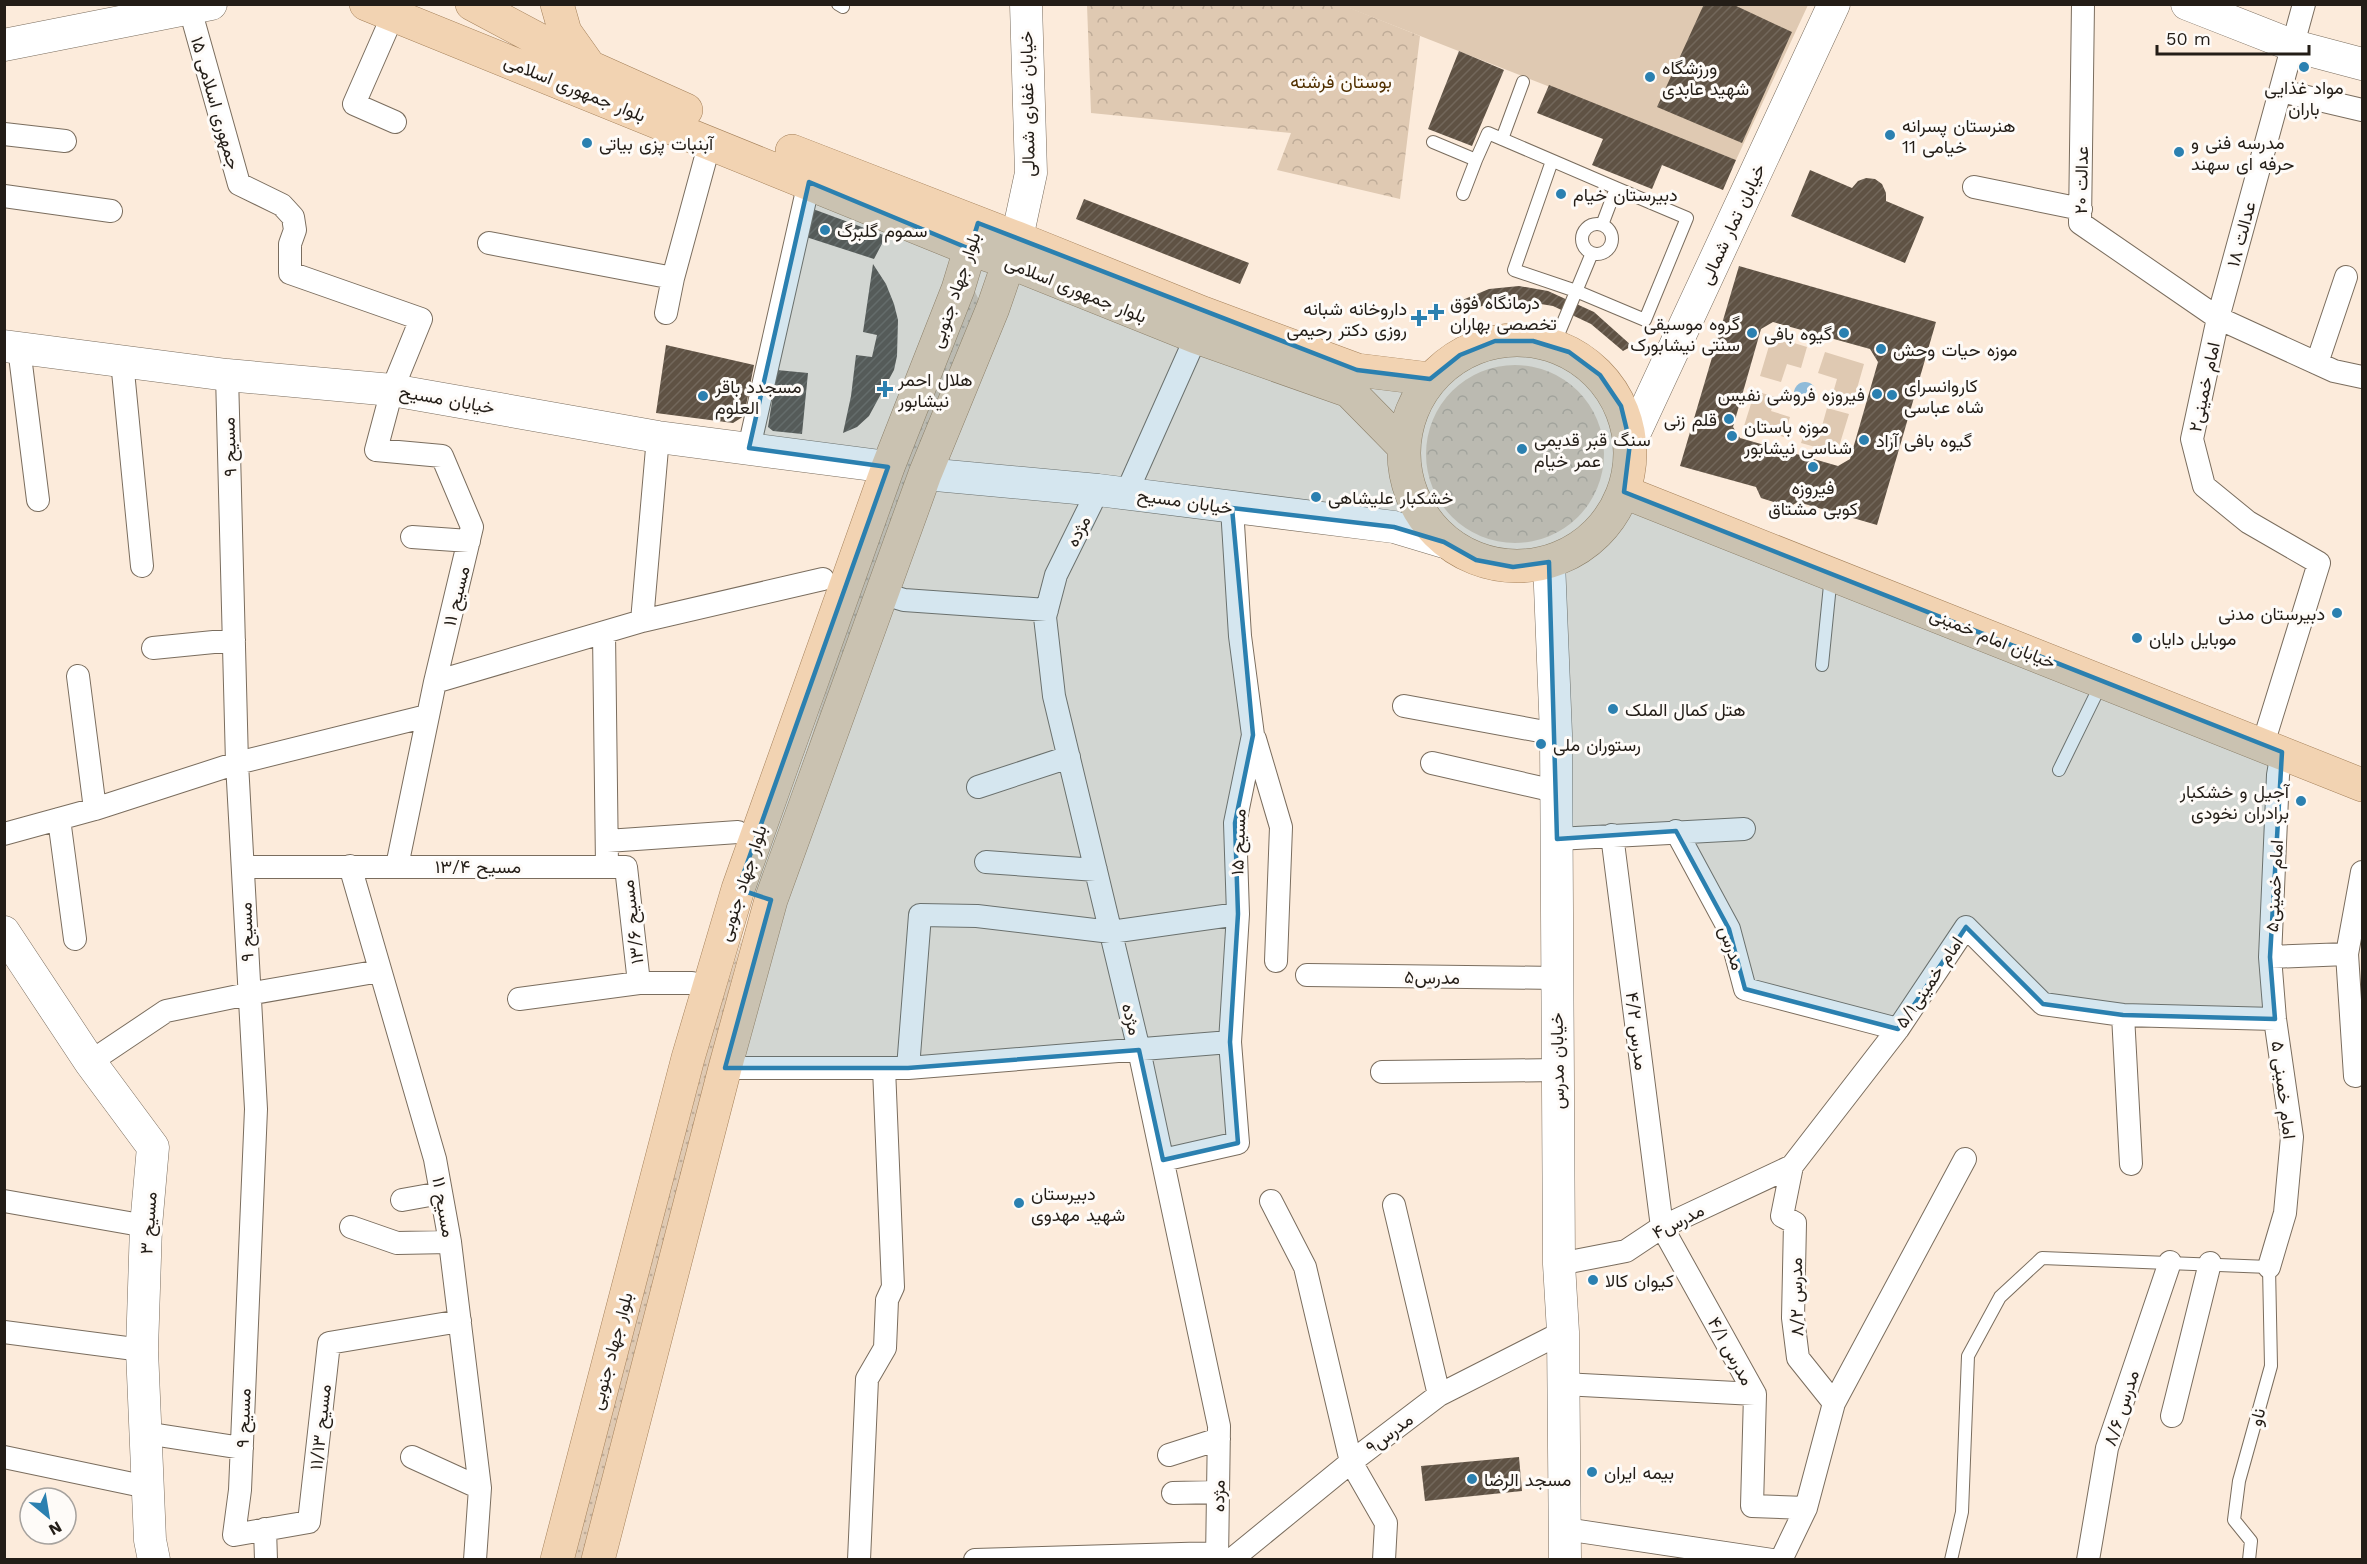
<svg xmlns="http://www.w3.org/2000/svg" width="2367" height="1564" font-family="'Work Sans',Vazirmatn,sans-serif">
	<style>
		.grass { fill: url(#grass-dots) }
		.forest { fill: url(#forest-crowns) }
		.garden { fill: #dfc9b2 }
		.water { fill: #8fbbd9 }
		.building { fill: url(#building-hatch); fill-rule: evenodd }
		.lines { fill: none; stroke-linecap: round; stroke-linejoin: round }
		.lane-casing { stroke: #7a6d5e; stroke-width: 14 }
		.street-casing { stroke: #7a6d5e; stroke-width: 24 }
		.secondary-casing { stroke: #7a6d5e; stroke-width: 33 }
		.primary-casing { stroke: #a4805a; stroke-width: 34 }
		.lane { stroke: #fff; stroke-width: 12 }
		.street { stroke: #fff; stroke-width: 22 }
		.secondary { stroke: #fff; stroke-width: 32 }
		.primary { stroke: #f2d3b2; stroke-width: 33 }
		.marked { fill: #2b80b0; fill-opacity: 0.2; stroke: #2b80b0; stroke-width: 4.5; stroke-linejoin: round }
		.poi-dot { fill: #2b80b0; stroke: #fefbf8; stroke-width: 2 }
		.labels { text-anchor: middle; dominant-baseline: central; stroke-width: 6; stroke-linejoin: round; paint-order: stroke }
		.poi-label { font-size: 18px; fill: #231d17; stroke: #fefbf8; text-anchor: start }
		.park-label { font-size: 18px; fill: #513000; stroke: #fefbf8 }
		.street-label { font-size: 18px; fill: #231d17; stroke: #fefbf8 }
	</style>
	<defs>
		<pattern id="grass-dots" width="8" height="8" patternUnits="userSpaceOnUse" patternTransform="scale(1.5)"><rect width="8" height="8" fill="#dfc9b2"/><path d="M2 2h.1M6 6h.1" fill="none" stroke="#bfac98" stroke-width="1.8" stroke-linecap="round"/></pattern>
		<pattern id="forest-crowns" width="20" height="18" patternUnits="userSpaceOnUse" patternTransform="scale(1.5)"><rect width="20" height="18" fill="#dfc9b2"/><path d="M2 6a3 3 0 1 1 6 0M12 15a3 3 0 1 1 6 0" fill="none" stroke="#bfac98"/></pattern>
		<pattern id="building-hatch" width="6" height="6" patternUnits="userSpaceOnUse" patternTransform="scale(1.5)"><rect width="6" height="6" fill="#5f5244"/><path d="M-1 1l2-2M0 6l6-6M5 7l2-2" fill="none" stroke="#72675b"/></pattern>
	</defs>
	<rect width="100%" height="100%" fill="#fcebdb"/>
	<path class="grass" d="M969,289L975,292L979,300L765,880L853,609Z
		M743,935L636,1356L581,1559L571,1560L698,1078Z"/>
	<path class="forest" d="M1087,5H1350V8L1420,36L1400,199L1277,170L1291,133L1091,113Z
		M1426 454a89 89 0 1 1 178 0a89 89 0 1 1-178 0Z"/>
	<path class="garden" d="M1350,4L1808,5L1736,160L1349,8Z
		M1772,336L1807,347L1801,368L1787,364L1781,382L1760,376Z
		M1825,352L1864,364L1854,399L1833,393L1837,379L1818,373Z
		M1755,391L1776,397L1771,411L1790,417L1784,437L1744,426Z
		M1827,408L1849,414L1837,453L1801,443L1808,422L1822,426Z"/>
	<path class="water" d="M1794 393a11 11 0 1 1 22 0a11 11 0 1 1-22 0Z"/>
	<path class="building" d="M1704,4H1732L1792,32L1742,143L1657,107Z
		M1459,51L1504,70L1472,146L1428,129Z
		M1549,85L1736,160L1723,190L1662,165L1652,189L1592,165L1603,139L1537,113Z
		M1810,170L1852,188L1858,181L1866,178L1875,179L1882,184L1886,193V201L1924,217L1905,263L1791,216Z
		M1084,199L1249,263L1240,284L1076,219Z
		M813,209L886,236L874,259L803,236Z
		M873,264L886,284L894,304L898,320L897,356L894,370L869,416L857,427L843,433L851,396L856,355L872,357L877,335L863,332Z
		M1739,266L1936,322L1877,525L1798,502L1789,507L1761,498L1756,487L1680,466ZM1773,322L1870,349L1878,362L1850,459L1838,466L1740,438L1733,427L1761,329Z
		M1519,286L1548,291L1594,312L1632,346L1623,351L1591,324L1553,306L1504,298L1455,316L1450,305L1489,289Z
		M666,345L754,365L744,416L733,423L656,413Z
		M777,370L808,373L802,434L773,431L768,427Z
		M1519,1457L1522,1491L1425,1501L1421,1466Z"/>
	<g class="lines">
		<defs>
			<path id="lane" d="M838,4L843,7
				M1502,139L1523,82
				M1433,142L1476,160L1488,133L1616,188L1602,225
				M1552,161L1514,270L1576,291L1645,320L1687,218L1616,188
				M1463,194L1476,160
				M1582 239a15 15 0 1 1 30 0a15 15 0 1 1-30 0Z
				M1553,347L1592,253
				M1822,665L1831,575
				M2059,770L2102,682
				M1951,1560L1962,1512L1968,1356L2000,1297L2042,1258L2269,1267L2271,1366L2239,1481L2234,1520L2251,1541L2249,1560"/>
			<path id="street" d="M2083,4L2080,223L2218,318L2334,371L2362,377
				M190,9L239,184L282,205L293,217L295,230L290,244V273L421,319L392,390L376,450L442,456L472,527L435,682L397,866
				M393,15L354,104L395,122
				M2281,91L2362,110
				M4,134L65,141
				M1974,187L2081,209
				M4,196L111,211
				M489,243L673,278
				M666,313L673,278L710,142
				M19,348L38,500
				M122,361L142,566
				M2317,363L2346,277
				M227,375L237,763L256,1109L240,1490L234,1535L309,1522L329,1343L460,1321
				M749,448L809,182
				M1098,490L1056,575L1045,617L1054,696L1139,1050L1219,1426L1217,1560
				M1126,494L1196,337
				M412,537L469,541
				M881,593L904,600L1047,610
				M642,621L658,437
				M604,633L607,866
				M153,648L234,640
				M78,676L95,809
				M435,682L642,621L823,579
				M1404,706L1556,734
				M1255,739L1281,827L1276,961
				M2263,744L2319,563L2248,522L2204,486L2192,439L2218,318L2304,4
				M1432,763L1555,791
				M978,787L1069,757
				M59,819L75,939
				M1676,831L1729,929L1745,989L1898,1029
				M4,834L95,809L237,763L427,716
				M1612,835L1662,1227L1755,1394L1752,1506L1806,1508
				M1557,839L1744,829
				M607,841L738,832
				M986,862L1096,870
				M350,866L435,1159L450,1242L480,1488L475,1560
				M244,867H626L639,983L519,999
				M2347,954L2355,1076
				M2270,957L2347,954L2362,872
				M1307,975L1557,978
				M639,983H692
				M2123,1015L2131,1164
				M90,1062L166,1011L248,994L380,971
				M725,1068H908L1230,1042
				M908,1068L920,915L977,916L1111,932L1238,914
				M1382,1072L1558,1070
				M1163,1160L1238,1143L1230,1042L1238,914L1235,823L1253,735L1240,636L1232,508
				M402,1200L441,1193
				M4,1201L146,1226
				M1271,1201L1305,1267L1351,1462L1386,1523L1384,1560
				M1394,1205L1439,1395
				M351,1227L397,1243L450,1242
				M1559,1264L1626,1251L1662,1227L1792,1166
				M2269,1267L2285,1213L2292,1137L2275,1019L2270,957L2278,775L2282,752
				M4,1332L142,1350
				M1563,1384L1755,1394
				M1834,1403L1965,1159
				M2172,1416L2210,1263
				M145,1433L242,1448
				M1169,1455L1219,1439
				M4,1457L147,1487
				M412,1457L480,1488
				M1173,1493L1218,1492
				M265,1529L266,1560
				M1565,1529L1772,1560
				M859,1560L867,1379L885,1348L887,1300L893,1287L884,1068
				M975,1560L1216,1553
				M1231,1560L1351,1462L1439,1395L1563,1332
				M1781,1560L1806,1508L1834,1403L1798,1358L1793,1318L1795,1223L1782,1216L1792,1166L1898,1029L1966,927L2043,1004L2123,1015L2275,1019
				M2088,1560L2107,1448L2170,1262"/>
			<path id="secondary" d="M2187,4L2294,46L2362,64
				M4,45L211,4
				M1017,238L1031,173L1026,4
				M4,346L227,375L392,390L658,437L888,467
				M1630,443L1834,4
				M925,474L1098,490L1394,527L1444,542
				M1549,562L1556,734L1559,1264L1563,1332L1565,1560
				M4,932L90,1062L153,1147L146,1226L142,1350L150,1540L154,1560"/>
			<path id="primary" d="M366,4L970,249L1009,262L1196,337L1349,391L1403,446
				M472,4L590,67L686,110
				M557,4L565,32L587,63
				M792,151L1017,238L1203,313L1357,370L1430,379
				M1404 453a113 113 0 1 1 226 0a113 113 0 1 1-226 0Z
				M1624,492L2362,785
				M557,1560L688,1058L738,889L888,467L958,289L978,223
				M598,1560L725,1068L771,900L925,474L993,308L1017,238"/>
		</defs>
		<use href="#lane" class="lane-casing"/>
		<use href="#street" class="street-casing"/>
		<use href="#secondary" class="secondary-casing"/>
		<use href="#primary" class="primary-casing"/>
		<use href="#lane" class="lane"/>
		<use href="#street" class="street"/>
		<use href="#secondary" class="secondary"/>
		<use href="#primary" class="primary"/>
	</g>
	<path class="marked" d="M809,182L970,249L978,223L1357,370L1430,379L1460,355L1495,341H1533L1569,352L1600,375L1621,406L1630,443L1624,492L2282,752L2270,957L2275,1019L2123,1015L2043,1004L1966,927L1898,1029L1745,989L1729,929L1676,831L1557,839L1549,562L1513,567L1476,560L1444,542L1394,527L1232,508L1253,735L1235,823L1238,914L1230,1042L1238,1143L1163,1160L1139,1050L908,1068H725L771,900L738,889L888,467L749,448Z"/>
	<g class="poi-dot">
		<circle cx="2304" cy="67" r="6"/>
		<circle cx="1650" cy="77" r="6"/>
		<circle cx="1890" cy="135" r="6"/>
		<circle cx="587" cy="143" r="6"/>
		<circle cx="2179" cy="152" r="6"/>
		<circle cx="1561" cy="194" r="6"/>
		<circle cx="825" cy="230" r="6"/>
		<path d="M1433 303h6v6h6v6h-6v6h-6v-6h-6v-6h6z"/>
		<path d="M1416 309h6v6h6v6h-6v6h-6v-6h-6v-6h6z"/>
		<circle cx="1752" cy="333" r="6"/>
		<circle cx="1844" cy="333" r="6"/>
		<circle cx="1881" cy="349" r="6"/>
		<path d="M882 380h6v6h6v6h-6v6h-6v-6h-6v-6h6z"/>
		<circle cx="1877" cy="394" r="6"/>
		<circle cx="1892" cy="395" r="6"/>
		<circle cx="703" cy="396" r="6"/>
		<circle cx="1729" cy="419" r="6"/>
		<circle cx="1732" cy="436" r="6"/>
		<circle cx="1864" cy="440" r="6"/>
		<circle cx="1522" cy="449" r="6"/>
		<circle cx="1813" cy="467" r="6"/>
		<circle cx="1316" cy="497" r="6"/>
		<circle cx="2337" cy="613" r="6"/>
		<circle cx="2137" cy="638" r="6"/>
		<circle cx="1613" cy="709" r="6"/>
		<circle cx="1541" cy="744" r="6"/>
		<circle cx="2301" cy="801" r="6"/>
		<circle cx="1019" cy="1203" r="6"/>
		<circle cx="1593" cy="1280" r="6"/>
		<circle cx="1592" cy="1472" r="6"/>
		<circle cx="1472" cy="1479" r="6"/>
	</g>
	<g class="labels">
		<g class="poi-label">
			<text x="1662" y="67">ورزشگاه<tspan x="1662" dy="21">شهید عابدی</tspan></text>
			<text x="2304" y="87" text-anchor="middle">مواد غذایی<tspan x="2304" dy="21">باران</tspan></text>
			<text x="1902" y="125">هنرستان پسرانه<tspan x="1902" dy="21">خیامی 11</tspan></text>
			<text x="2191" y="142">مدرسه فنی و<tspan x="2191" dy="21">حرفه ای سهند</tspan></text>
			<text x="599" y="143">آبنبات پزی بیاتی</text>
			<text x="1573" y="194">دبیرستان خیام</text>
			<text x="837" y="230">سموم گلبرگ</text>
			<text x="1450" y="302">درمانگاه فوق<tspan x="1450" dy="21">تخصصی بهاران</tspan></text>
			<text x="1407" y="308" text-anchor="end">داروخانه شبانه<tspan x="1407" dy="21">روزی دکتر رحیمی</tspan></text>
			<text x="1740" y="323" text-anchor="end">گروه موسیقی<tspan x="1740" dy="21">سنتی نیشابورک</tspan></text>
			<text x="1832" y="333" text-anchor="end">گیوه بافی</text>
			<text x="1893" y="349">موزه حیات وحش</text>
			<text x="898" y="379">هلال احمر<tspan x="898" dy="21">نیشابور</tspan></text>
			<text x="1904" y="385">کاروانسرای<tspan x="1904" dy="21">شاه عباسی</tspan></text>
			<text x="715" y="386">مسجدد باقر<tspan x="715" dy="21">العلوم</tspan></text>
			<text x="1865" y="394" text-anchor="end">فیروزه فروشی نفیس</text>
			<text x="1717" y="419" text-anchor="end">قلم زنی</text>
			<text x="1744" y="426">موزه باستان<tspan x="1744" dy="21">شناسی نیشابور</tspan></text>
			<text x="1534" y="439">سنگ قبر قدیمی<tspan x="1534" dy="21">عمر خیام</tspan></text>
			<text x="1876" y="440">گیوه بافی آراد</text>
			<text x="1813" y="487" text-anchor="middle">فیروزه<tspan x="1813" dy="21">کوبی مشتاق</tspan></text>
			<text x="1328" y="497">خشکبار علیشاهی</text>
			<text x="2325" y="613" text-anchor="end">دبیرستان مدنی</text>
			<text x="2149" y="638">موبایل دایان</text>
			<text x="1625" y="709">هتل کمال الملک</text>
			<text x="1553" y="744">رستوران ملی</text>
			<text x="2289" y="791" text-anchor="end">آجیل و خشکبار<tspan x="2289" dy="21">برادران نخودی</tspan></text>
			<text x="1031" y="1193">دبیرستان<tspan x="1031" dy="21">شهید مهدوی</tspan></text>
			<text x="1605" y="1280">کیوان کالا</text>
			<text x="1604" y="1472">بیمه ایران</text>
			<text x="1484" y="1479">مسجد الرضا</text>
		</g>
		<g class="park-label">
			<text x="1341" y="81">بوستان فرشته</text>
		</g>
		<g class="street-label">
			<text transform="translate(575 88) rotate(22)">بلوار جمهوری اسلامی</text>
			<text transform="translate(216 103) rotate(74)">جمهوری اسلامی ۱۵</text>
			<text transform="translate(1027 104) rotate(-91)">خیابان غفاری شمالی</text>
			<text transform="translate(2081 180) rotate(-89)">عدالت ۲۰</text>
			<text transform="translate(1732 224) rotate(-65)">خیابان تمار شمالی</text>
			<text transform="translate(2241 234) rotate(-75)">عدالت ۱۸</text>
			<text transform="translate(1076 289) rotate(22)">بلوار جمهوری اسلامی</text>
			<text transform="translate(955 290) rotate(-71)">بلوار جهاد جنوبی</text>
			<text transform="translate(2204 387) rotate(-78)">امام خمینی۲</text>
			<text transform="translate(447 399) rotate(10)">خیابان مسیح</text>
			<text transform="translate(229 447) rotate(-92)">مسیح ۹</text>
			<text transform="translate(1185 501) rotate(8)">خیابان مسیح</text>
			<text transform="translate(1078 531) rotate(-63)">مژده</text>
			<text transform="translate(456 596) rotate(-76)">مسیح ۱۱</text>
			<text transform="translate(1993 638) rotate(22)">خیابان امام خمینی</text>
			<text transform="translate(1238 842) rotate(-88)">مسیح ۱۵</text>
			<text x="478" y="866">مسیح ۱۳/۴</text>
			<text transform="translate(742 883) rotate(-72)">بلوار جهاد جنوبی</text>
			<text transform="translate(2274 886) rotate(-87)">امام خمینی۵</text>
			<text transform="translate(632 922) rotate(-97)">مسیح ۱۳/۶</text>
			<text transform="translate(246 932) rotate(-92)">مسیح ۹</text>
			<text transform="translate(1732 948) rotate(72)">مدرس</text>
			<text transform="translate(1432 977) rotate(1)">مدرس۵</text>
			<text transform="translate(1929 982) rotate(-56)">امام خمینی۵/۱</text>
			<text transform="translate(1132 1019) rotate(76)">مژده</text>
			<text transform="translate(1637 1031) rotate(83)">مدرس ۴/۲</text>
			<text transform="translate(1557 1061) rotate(-91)">خیابان مدرس</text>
			<text transform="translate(2284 1090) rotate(83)">امام خمینی ۵</text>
			<text transform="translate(444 1207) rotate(80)">مسیح ۱۱</text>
			<text transform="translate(1678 1221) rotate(-27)">مدرس۴</text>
			<text transform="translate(148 1223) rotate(-86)">مسیح ۳</text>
			<text transform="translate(1796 1297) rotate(-91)">مدرس ۸/۲</text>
			<text transform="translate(611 1351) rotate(-75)">بلوار جهاد جنوبی</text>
			<text transform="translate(1731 1351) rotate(61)">مدرس ۴/۱</text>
			<text transform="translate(2121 1408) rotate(-72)">مدرس ۸/۶</text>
			<text transform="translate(2257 1417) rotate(-75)">ناو</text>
			<text transform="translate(243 1418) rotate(-88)">مسیح ۹</text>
			<text transform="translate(320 1427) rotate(-84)">مسیح ۱۱/۱۳</text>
			<text transform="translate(1389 1433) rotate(-37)">مدرس۹</text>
			<text transform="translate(1218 1496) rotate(-89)">مژده</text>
		</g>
	</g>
	<rect width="2367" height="1564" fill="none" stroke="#231d17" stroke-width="12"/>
	<g transform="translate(48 1516) rotate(150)"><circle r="28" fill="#fefbf8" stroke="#a6a29e" stroke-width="1.5"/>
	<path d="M0-4.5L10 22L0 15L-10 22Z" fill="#2b80b0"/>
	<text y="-9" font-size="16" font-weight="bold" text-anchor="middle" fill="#231d17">N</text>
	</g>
	<path d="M2157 45v9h152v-9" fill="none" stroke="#231d17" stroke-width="3"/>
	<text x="2166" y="45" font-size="18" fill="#231d17" stroke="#fefbf8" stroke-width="4.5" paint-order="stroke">50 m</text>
</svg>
